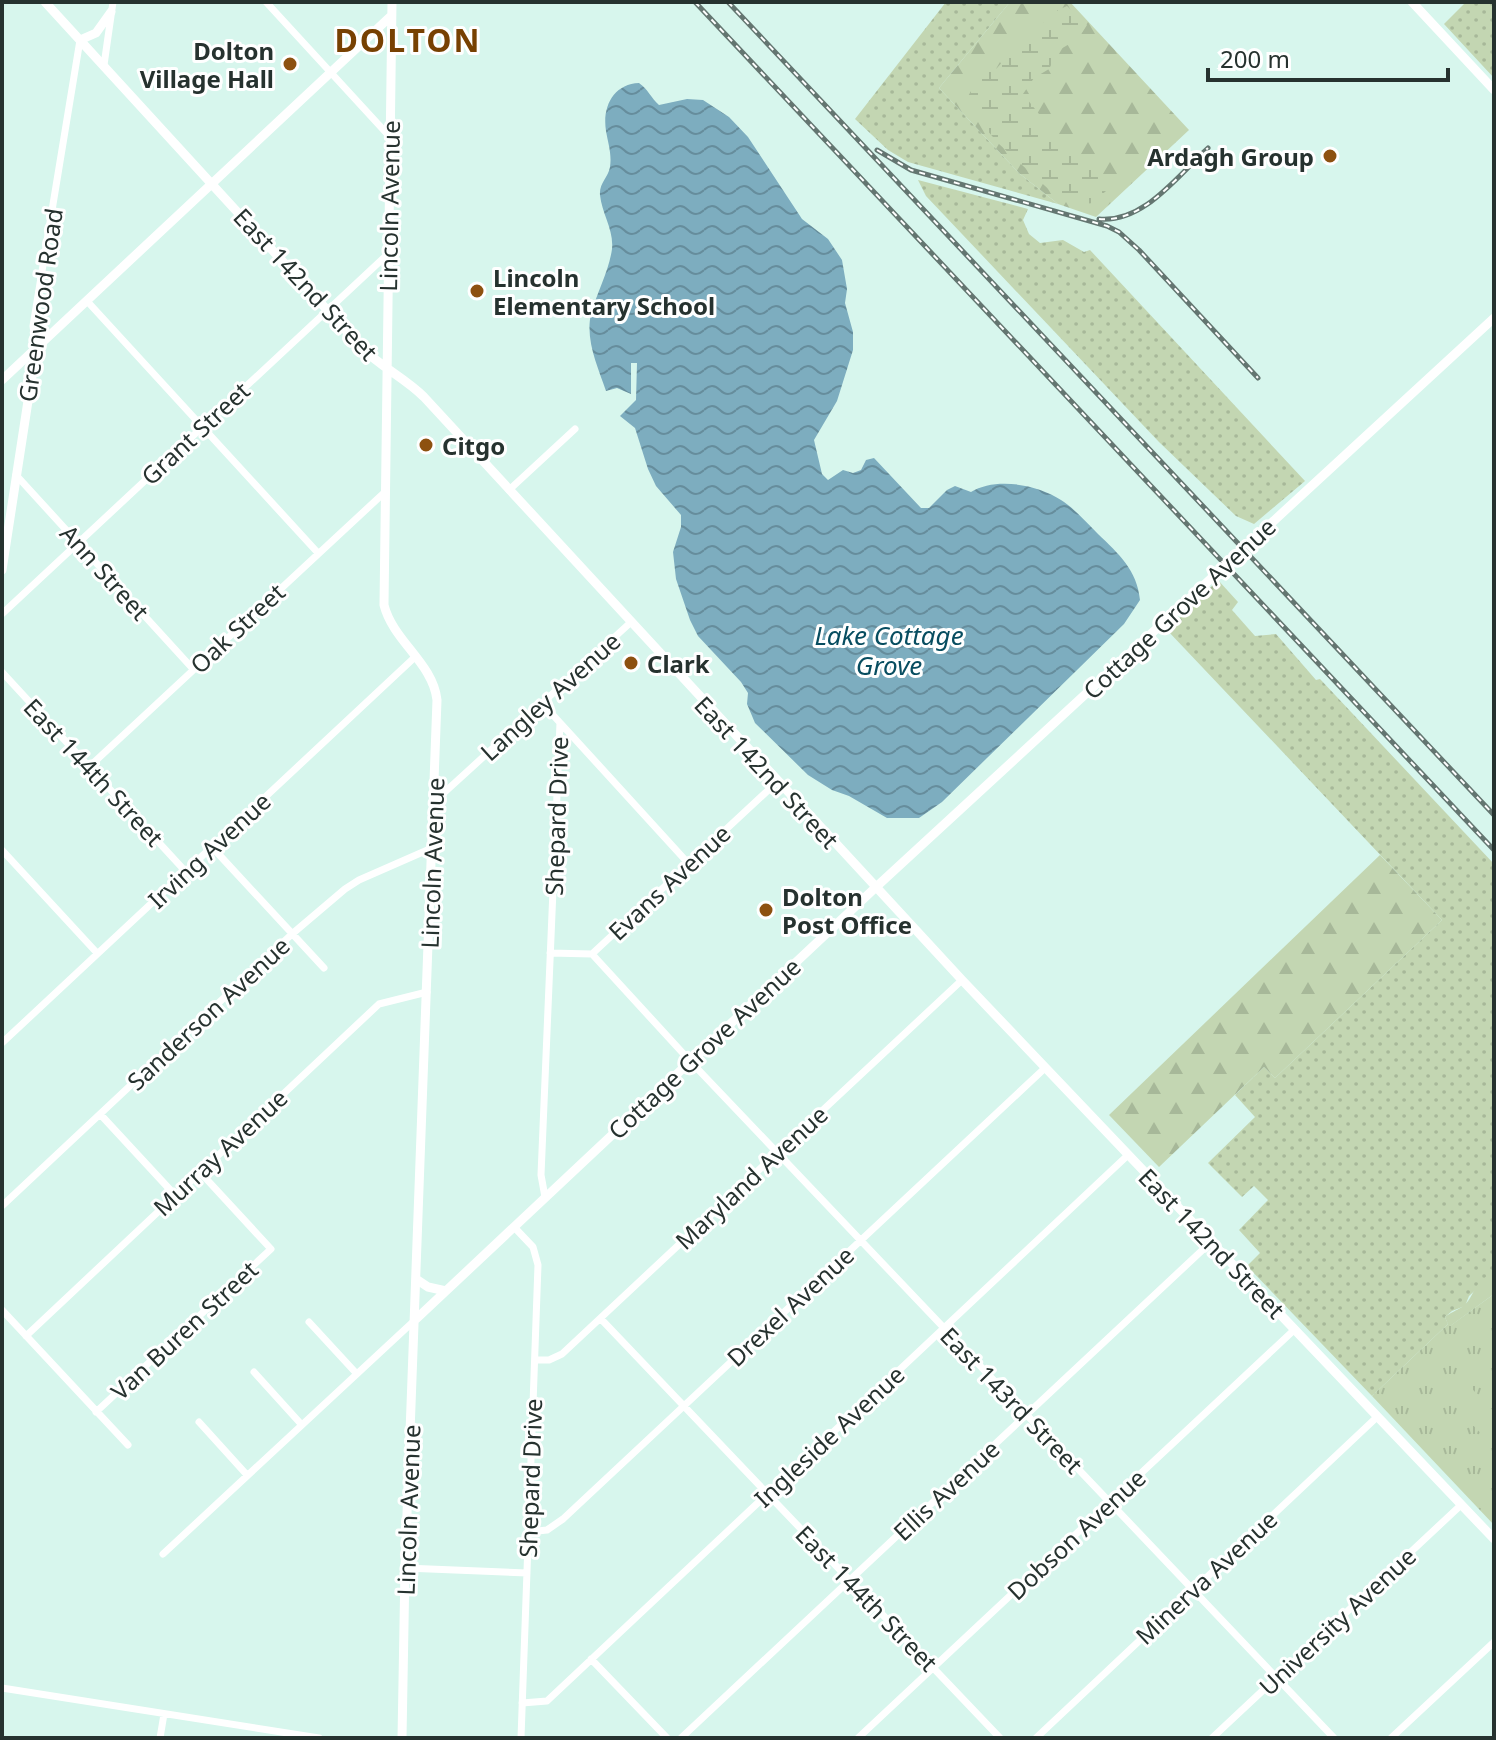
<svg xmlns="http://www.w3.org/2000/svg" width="1496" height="1740" font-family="'Noto Sans',sans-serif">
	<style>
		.grass { fill: url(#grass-dots) }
		.forest { fill: url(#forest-firs) }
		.wetland { fill: url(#wetland-marsh) }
		.park { fill: url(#park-tufts) }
		.garden { fill: #c3d6b2 }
		.water { fill: url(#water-waves) }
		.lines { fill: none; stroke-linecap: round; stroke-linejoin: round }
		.minor { stroke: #fff; stroke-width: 7 }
		.tertiary { stroke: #fff; stroke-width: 9 }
		.rail-casing { stroke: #647671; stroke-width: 5 }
		.rail { stroke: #fff; stroke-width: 2; stroke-dasharray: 6; stroke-linecap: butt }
		.poi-dot { fill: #8d5110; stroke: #fff; stroke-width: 3 }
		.labels { text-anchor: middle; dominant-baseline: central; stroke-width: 6; stroke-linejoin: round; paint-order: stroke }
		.poi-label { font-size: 24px; font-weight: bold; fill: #26322f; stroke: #fff; text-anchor: start }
		.street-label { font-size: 24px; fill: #26322f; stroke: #fff }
		.water-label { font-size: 26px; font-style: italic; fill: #074d60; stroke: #fff }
		.district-label { font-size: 32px; font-weight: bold; letter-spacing: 2px; fill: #774102; stroke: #fff }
	</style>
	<defs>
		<pattern id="grass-dots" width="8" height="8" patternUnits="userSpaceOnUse" patternTransform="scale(2)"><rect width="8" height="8" fill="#c3d6b2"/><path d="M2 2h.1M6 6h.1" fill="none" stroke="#a7b899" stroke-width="1.8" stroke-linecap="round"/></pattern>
		<pattern id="forest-firs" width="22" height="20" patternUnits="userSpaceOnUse" patternTransform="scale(2)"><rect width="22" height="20" fill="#c3d6b2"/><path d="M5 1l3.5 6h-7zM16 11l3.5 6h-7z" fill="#a7b899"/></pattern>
		<pattern id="wetland-marsh" width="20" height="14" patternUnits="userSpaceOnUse" patternTransform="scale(2)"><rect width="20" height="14" fill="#c3d6b2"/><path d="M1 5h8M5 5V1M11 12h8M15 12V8" fill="none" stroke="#a7b899"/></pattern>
		<pattern id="park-tufts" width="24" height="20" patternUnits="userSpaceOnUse" patternTransform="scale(2)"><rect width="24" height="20" fill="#c3d6b2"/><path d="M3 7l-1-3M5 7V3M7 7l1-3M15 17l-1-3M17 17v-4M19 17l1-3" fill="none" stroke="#a7b899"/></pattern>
		<pattern id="water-waves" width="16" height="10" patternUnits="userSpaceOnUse" patternTransform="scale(2)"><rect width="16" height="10" fill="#7dadbf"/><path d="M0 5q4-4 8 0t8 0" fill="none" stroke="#668d9c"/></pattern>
	</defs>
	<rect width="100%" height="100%" fill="#d7f6ed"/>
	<path class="grass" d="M946,2H1010L939,88L1020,174L1058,204L908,162L888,150L855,119Z
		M1466,2H1494V78L1444,24Z
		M918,180L1028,209L1023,220L1029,234L1040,243L1063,240L1084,252L1090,250L1305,481L1254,524L1236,516L1159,442L926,196Z
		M1218,580L1238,602L1232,610L1255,636L1276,634L1316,680L1320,679L1494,864V1273L1469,1296L1465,1306L1452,1311L1445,1317L1448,1324L1372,1396L1247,1266L1260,1253L1239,1230L1268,1200L1254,1186L1242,1197L1208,1163L1255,1117L1235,1095L1264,1067L1275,1078L1442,920L1167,630Z"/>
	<path class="forest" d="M1010,2H1070L1189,130L1096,217L1058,204L1020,174L939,88Z
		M1380,855L1442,920L1275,1078L1264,1067L1159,1167L1109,1115Z
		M1494,1273V1294L1449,1327L1445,1317C1451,1312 1456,1311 1462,1307C1476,1297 1471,1282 1494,1273Z"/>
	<path class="wetland" d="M1067,6L1087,25L1078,39L1059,50L1049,69L1034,78L1023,94L1039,114L1041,123L1097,173L1106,191L1093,203L1084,204L1056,196L999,144L966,106L967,98L982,72L992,71L997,68L1019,43L1058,10Z"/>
	<path class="park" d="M1494,1294V1525L1372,1396L1448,1324L1450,1326Z"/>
	<path class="garden" d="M1458,1374L1494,1412L1492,1445L1440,1391Z"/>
	<path class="water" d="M639,83C648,89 651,98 659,105L687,99L703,100L729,117L748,137L802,219L828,239L842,260L847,289L845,303L853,332V350L837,401L814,440L822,474L828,480L843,470L853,473L861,470L866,460L874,458L921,508H929L947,490L955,486L971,492C995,477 1037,484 1061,500C1075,509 1086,522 1098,534C1119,554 1137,570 1140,600L1124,624L942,802L919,818H887L849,796L832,790L808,775L755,723L747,704L748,693L741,682L698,636L690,620L676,579L673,552L681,527V515L656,486L648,469L635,428L620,416L636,400L637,363H631V394L617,388L606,391C598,367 585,340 591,314C597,292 609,271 612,249C614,230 602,214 600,195C599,183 608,178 610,167C612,154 608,143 606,131C602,106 614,84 639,83Z"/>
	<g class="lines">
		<path class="minor" d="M266,2L390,137
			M104,65L113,2
			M87,301L318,553
			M36,349L33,326L80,40
			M16,475L193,669
			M509,490L575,429
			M2,614L389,253
			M2,672L186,872
			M542,703L688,863
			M90,766L386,491
			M435,801L630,623
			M212,847L324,968
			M2,850L97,953
			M550,953L592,954L777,782
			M592,954L691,1062L1334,1738
			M2,1043L415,657
			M100,1114L174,1194
			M545,1197L541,1175L560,723
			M2,1206L292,934L345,889L359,880L432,848
			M514,1227L533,1247L538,1265L521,1738
			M2,1310L128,1445
			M601,1319L1000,1738
			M309,1322L356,1373
			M26,1336L379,1004L427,992
			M535,1360H549L562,1354L962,980
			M254,1372L301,1424
			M96,1412L271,1249L199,1171
			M199,1422L247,1475
			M528,1532L547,1530L563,1519L1045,1068
			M163,1554L415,1320
			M405,1568L527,1573
			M591,1659L667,1738
			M2,1688L319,1738
			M522,1703L547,1701L1128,1155
			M160,1738L164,1714
			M681,1738L1211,1242
			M858,1738L1294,1330
			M1036,1738L1377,1417
			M1212,1738L1461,1505
			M1391,1738L1494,1642"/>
		<path class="tertiary" d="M45,2L362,348C381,367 405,378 424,397L962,980L1494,1539
			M392,2L384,605C393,641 433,663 437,700L405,1568L402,1738
			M1412,2L1494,90
			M80,40L96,33L111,12
			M2,380L391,16
			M2,570L36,349
			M416,1279L428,1287L446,1291
			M415,1320L875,888L1494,318"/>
		<defs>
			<path id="rail" d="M695,2L1494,850
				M728,2L1494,815
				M877,150L911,170L1107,226L1119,232L1139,250L1258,378
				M1099,219C1144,223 1177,176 1208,148"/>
		</defs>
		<use href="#rail" class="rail-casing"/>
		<use href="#rail" class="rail"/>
	</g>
	<g class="poi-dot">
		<circle cx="290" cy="64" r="8"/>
		<circle cx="1330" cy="156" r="8"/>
		<circle cx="477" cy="291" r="8"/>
		<circle cx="426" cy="445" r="8"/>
		<circle cx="631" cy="663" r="8"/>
		<circle cx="766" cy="910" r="8"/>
	</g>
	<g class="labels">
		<g class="poi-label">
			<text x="274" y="50" text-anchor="end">Dolton<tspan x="274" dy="28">Village Hall</tspan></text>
			<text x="1314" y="156" text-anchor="end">Ardagh Group</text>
			<text x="493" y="277">Lincoln<tspan x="493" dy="28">Elementary School</tspan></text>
			<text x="442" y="445">Citgo</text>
			<text x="647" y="663">Clark</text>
			<text x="782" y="896">Dolton<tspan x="782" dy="28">Post Office</tspan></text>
		</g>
		<g class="street-label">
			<text transform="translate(389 206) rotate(-89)">Lincoln Avenue</text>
			<text transform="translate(306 284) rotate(47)">East 142nd Street</text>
			<text transform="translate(40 305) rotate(-82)">Greenwood Road</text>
			<text transform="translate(195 433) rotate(-43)">Grant Street</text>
			<text transform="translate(105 572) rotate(48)">Ann Street</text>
			<text transform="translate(1179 608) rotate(-43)">Cottage Grove Avenue</text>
			<text transform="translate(237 628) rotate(-43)">Oak Street</text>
			<text transform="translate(550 696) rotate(-42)">Langley Avenue</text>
			<text transform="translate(94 772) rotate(47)">East 144th Street</text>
			<text transform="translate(767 772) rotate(47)">East 142nd Street</text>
			<text transform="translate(556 816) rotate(-88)">Shepard Drive</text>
			<text transform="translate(209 850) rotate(-43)">Irving Avenue</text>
			<text transform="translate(432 863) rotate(-88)">Lincoln Avenue</text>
			<text transform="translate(669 882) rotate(-43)">Evans Avenue</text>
			<text transform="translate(208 1013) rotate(-43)">Sanderson Avenue</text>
			<text transform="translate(704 1048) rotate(-43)">Cottage Grove Avenue</text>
			<text transform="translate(220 1152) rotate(-43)">Murray Avenue</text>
			<text transform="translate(751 1177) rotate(-43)">Maryland Avenue</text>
			<text transform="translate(1212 1243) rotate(46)">East 142nd Street</text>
			<text transform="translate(790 1306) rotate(-43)">Drexel Avenue</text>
			<text transform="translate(184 1330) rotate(-43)">Van Buren Street</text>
			<text transform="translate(1012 1400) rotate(46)">East 143rd Street</text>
			<text transform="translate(829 1436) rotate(-43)">Ingleside Avenue</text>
			<text transform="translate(530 1478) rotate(-88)">Shepard Drive</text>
			<text transform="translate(946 1490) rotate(-43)">Ellis Avenue</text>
			<text transform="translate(408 1510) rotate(-88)">Lincoln Avenue</text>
			<text transform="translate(1076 1534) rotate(-43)">Dobson Avenue</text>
			<text transform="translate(1206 1577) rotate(-43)">Minerva Avenue</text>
			<text transform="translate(867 1598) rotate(46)">East 144th Street</text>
			<text transform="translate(1337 1621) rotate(-43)">University Avenue</text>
		</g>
		<g class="water-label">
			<text x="889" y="635">Lake Cottage<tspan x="889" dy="30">Grove</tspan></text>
		</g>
		<g class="district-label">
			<text x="408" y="39">DOLTON</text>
		</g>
	</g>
	<rect width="1496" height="1740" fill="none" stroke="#26322f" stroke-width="8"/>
	<path d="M1208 68v12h240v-12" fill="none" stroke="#26322f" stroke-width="4"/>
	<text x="1220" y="68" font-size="24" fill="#26322f" stroke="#ffffff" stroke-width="6" paint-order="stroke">200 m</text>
</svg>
